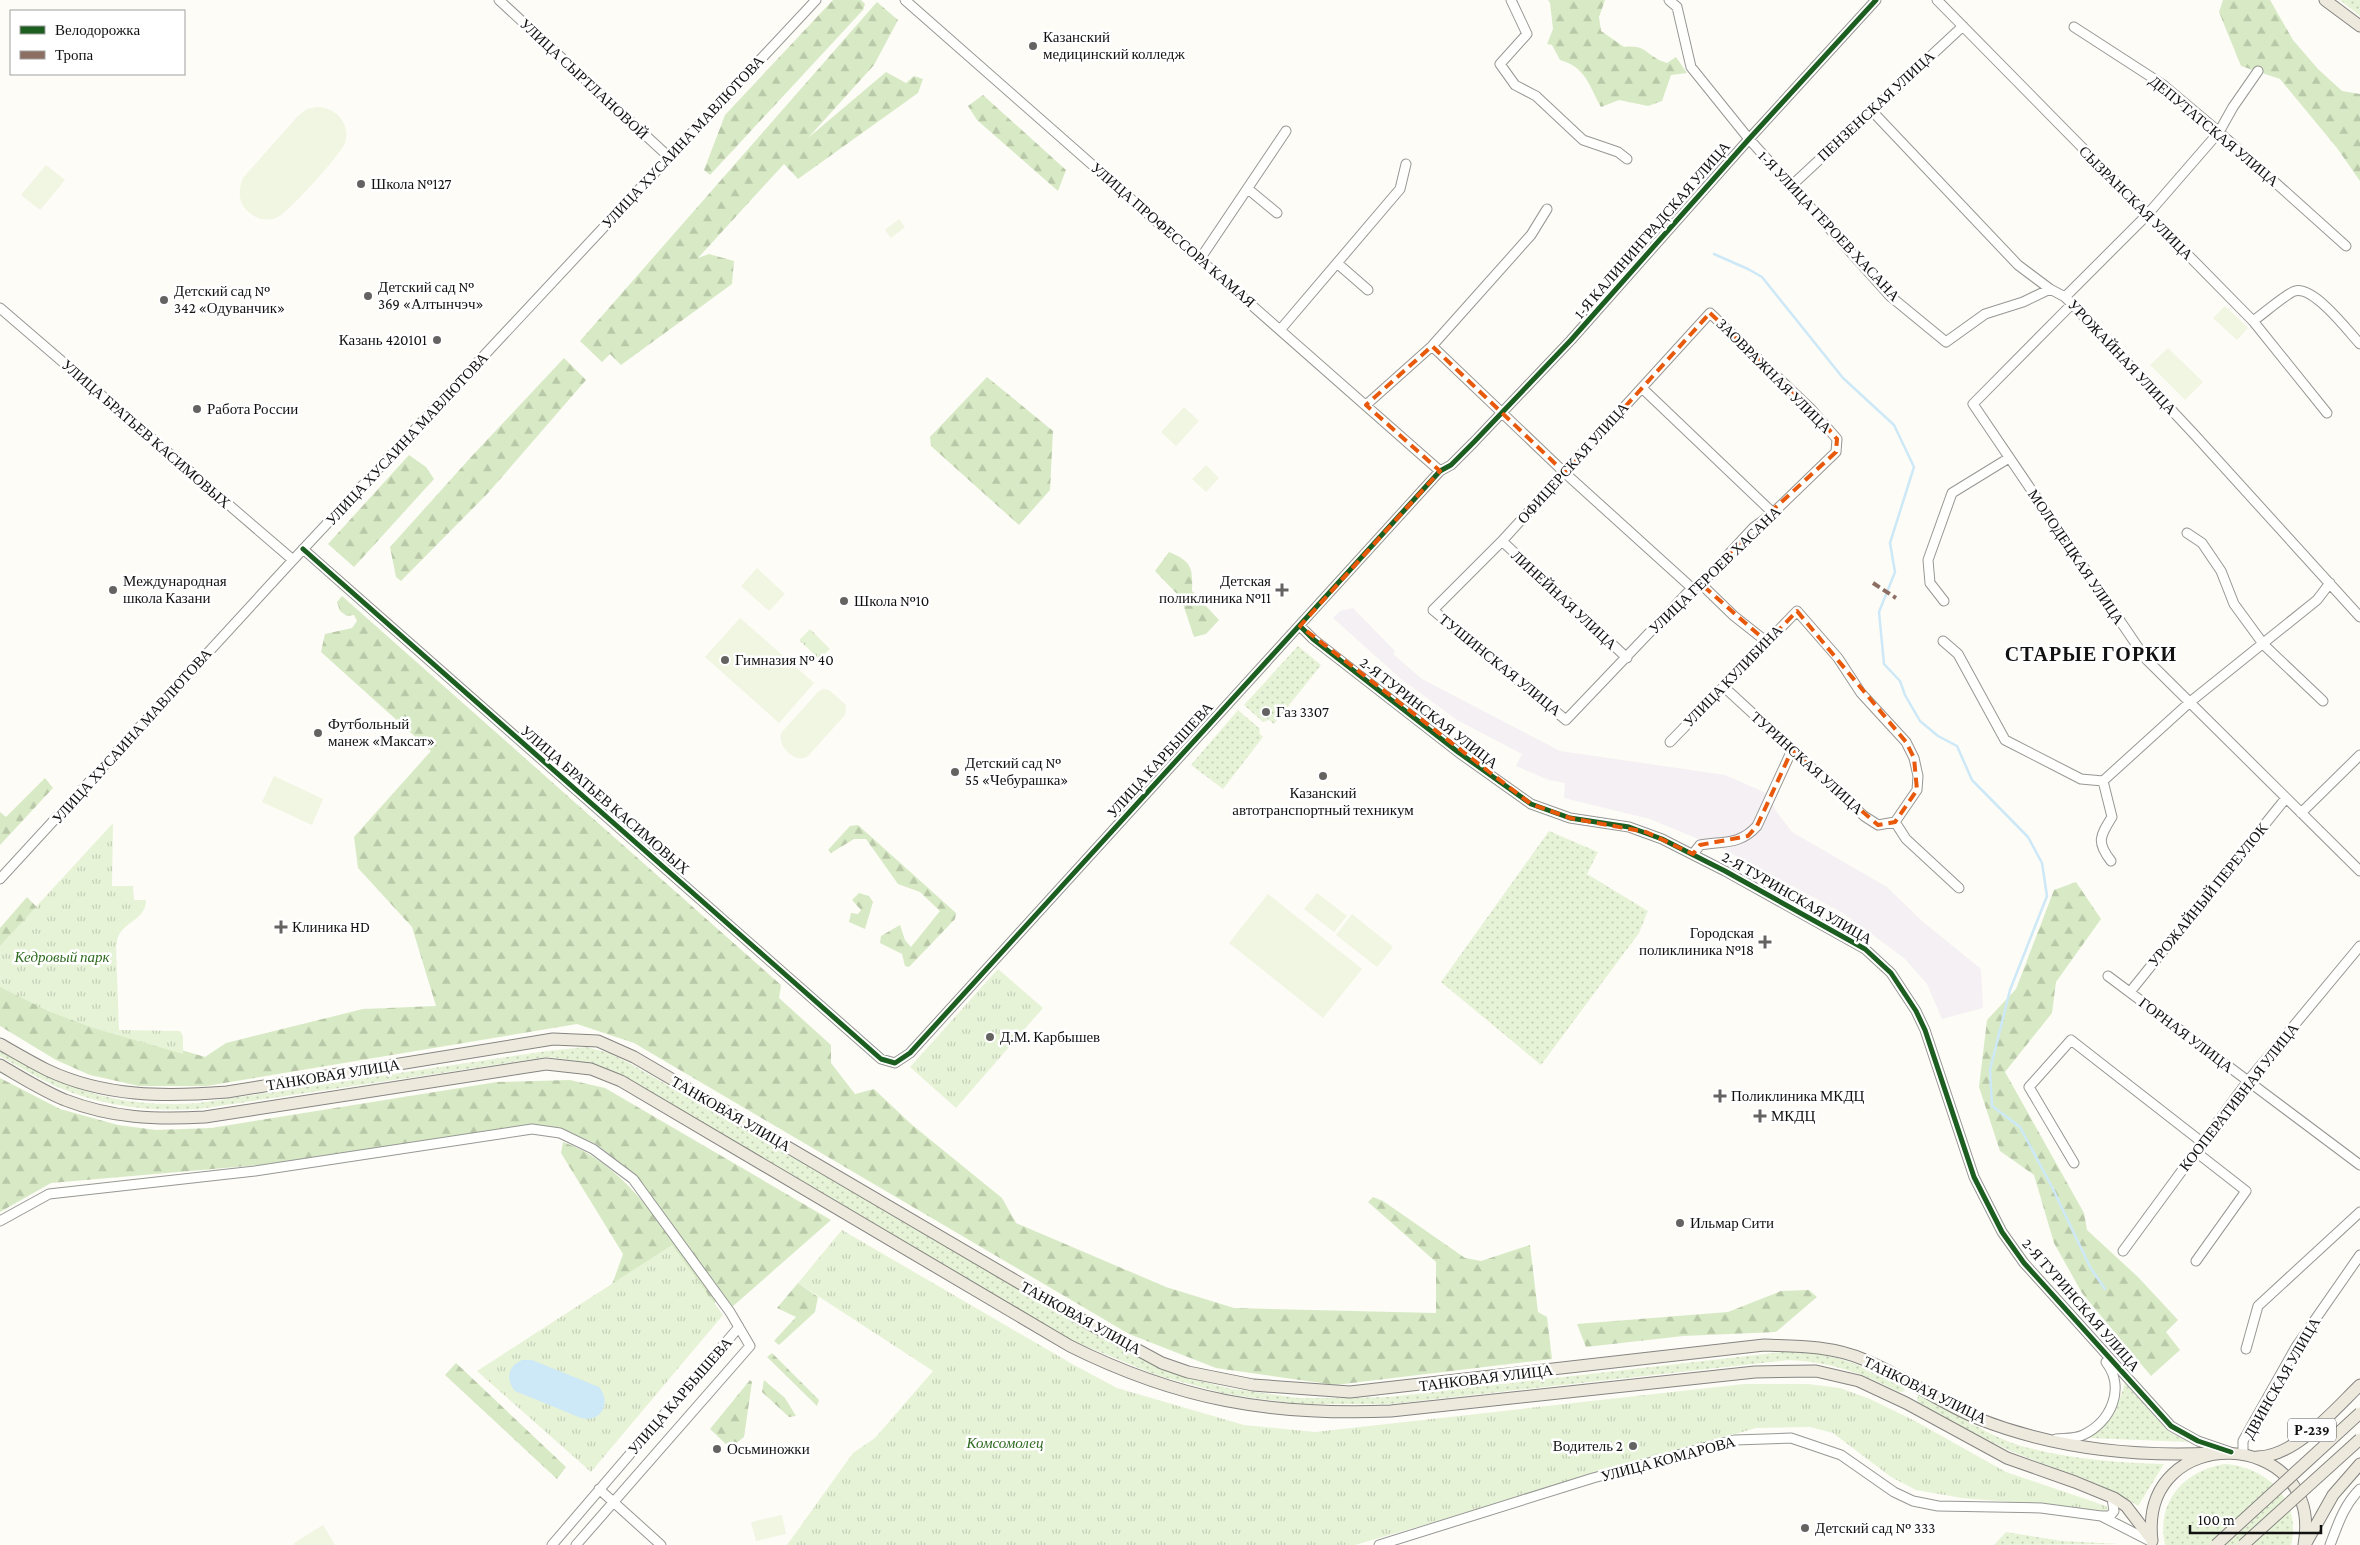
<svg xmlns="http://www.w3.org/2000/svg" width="2360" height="1545" font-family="'Crimson Pro',serif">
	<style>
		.industrial { fill: #f5f0f3 }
		.grass { fill: url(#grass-dots) }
		.forest { fill: url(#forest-firs) }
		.park { fill: url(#park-tufts) }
		.pitch { fill: #f0f6e1 }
		.water { fill: #cde8f7 }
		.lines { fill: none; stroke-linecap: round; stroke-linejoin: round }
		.stream { stroke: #cde8f7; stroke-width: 2.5 }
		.minor-casing { stroke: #979795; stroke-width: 11 }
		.major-casing { stroke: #858482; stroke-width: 13 }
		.minor { stroke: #fffffe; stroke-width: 9 }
		.major { stroke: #ede9dc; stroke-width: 11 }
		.major-bridge-casing { stroke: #858482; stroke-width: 13; stroke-linecap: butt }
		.major-bridge { stroke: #ede9dc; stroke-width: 11 }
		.quiet { stroke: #8d6e63; stroke-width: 4; stroke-dasharray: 8 4; stroke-linecap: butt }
		.cycleway-casing { stroke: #fff; stroke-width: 8 }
		.cycleway { stroke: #1b5e20; stroke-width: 5 }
		.marked { fill: none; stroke: #e8590c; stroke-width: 4; stroke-dasharray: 10 6; stroke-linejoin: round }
		.poi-dot { fill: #646362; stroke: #fff; stroke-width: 2 }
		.labels { text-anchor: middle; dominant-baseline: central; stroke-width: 5; stroke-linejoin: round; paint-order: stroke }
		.shield { fill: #fff; stroke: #585858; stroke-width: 1 }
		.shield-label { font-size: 14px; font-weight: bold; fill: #111 }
		.poi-label { font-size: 15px; fill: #111; stroke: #fff; text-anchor: start }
		.street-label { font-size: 15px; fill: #111; stroke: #fff }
		.park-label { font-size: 15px; font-style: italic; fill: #2f6b1f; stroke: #fff }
		.district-label { font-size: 20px; font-weight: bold; letter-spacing: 1px; fill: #111; stroke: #fff }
	</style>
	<defs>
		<pattern id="grass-dots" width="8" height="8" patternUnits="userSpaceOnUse" patternTransform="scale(1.25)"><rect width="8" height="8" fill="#e7f3d7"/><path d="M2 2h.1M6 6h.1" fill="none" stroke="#c5cfb8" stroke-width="1.8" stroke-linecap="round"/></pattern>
		<pattern id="forest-firs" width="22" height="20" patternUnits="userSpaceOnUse" patternTransform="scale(1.25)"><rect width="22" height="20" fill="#d8eac5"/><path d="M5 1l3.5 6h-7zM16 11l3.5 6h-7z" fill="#b8c8a8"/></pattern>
		<pattern id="park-tufts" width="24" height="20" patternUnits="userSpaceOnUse" patternTransform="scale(1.25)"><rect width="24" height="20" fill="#e7f3d7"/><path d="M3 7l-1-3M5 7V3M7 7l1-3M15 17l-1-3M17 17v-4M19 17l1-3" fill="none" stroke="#c5cfb8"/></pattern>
	</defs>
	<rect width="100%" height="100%" fill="#fdfcf7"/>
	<path class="industrial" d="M1353,608L1395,651L1393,654L1422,679L1560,751L1725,775L1766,793L1776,811L1792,832L1887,887L1922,921L1981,969L1983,1008L1942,1019L1927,984L1904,958L1843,913L1725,850L1650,819L1564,798L1565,783L1549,780L1516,766L1522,754L1457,720L1401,679L1333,618L1340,611Z"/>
	<path class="grass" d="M2340,0H2360V16Z
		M1298,646L1321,665L1274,724L1269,720L1263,722L1244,705Z
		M1238,710L1260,729L1259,733L1263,737L1223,789L1191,765Z
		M1549,831L1598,852L1587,874L1648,911L1639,933L1541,1065L1441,982Z
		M586,1047L609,1053L631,1064L1119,1346L1186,1377L1228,1388L1298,1398H1350L1389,1397L1790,1351C1836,1354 1862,1365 1903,1385L1905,1391L1899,1392C1862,1373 1831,1362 1789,1360L1391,1404H1298L1226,1394L1156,1375L1071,1340L624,1078L592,1063L548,1057L199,1109C151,1112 100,1106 55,1086C36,1077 18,1066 0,1056V1050C19,1061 38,1073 58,1081C104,1100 149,1107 199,1103L547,1051Z
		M2125,1383L2168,1431L2190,1442L2089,1438C2110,1421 2117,1409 2125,1383Z
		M1918,1395H1923C1955,1413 1989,1437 2025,1447C2069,1459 2119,1463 2164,1464L2138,1506C2099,1479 2049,1468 2006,1449C1976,1435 1947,1418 1918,1402L1917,1400Z
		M2225,1464C2267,1467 2302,1500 2291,1545H2165C2156,1502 2183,1471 2225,1464Z
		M2006,1532L2062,1541L2119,1544L1994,1545Z"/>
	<path class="forest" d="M833,0H861L865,4L863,10L710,175L704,170L725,115Z
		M1548,0H1605L1599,17L1601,31L1624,47C1648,44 1646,57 1667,63L1676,57L1687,73L1671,75L1662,101L1648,106L1619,100L1601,107C1589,86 1586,67 1560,60L1552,45L1547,44L1553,29L1550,3Z
		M2223,0H2270L2293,40L2318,69L2342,91L2360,94V181L2337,148L2280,79L2241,66L2219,12Z
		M877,2L898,20L874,65L808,138L886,72L906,83L914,76L923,79L918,93L798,179L784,164L698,258L709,254L734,261L732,284L621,365L610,354L602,362L580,341Z
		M983,95L1066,170L1058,191L977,120L968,106Z
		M564,358L586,380L488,493L401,581L396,577L390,547L472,456Z
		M987,377L1053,431L1050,490L1019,525L931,446L930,437Z
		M409,455L426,467L434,479L354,567L328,544Z
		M1169,552C1191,561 1193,567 1192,591L1219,620L1206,634L1194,637L1181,598L1155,571Z
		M342,596L781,985L779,998L831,1045V1063L855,1094L874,1089L911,1124L1002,1198L1016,1223L1166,1287L1234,1308L1436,1313V1262L1368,1202L1373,1197L1383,1201L1465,1258L1481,1261L1530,1245L1538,1312L1547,1317L1552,1359L1335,1385L1216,1368L1129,1334L634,1043L577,1024L206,1086H139L90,1075L56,1060L0,1026V928L27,897L96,968L118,1031L205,1057L226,1043L363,1009L436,1006L412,927L358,868L354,837L431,751L321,652L325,634L352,628L357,621L354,615L347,616L340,611L337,602Z
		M45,778L53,788L0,845V812L6,817Z
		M858,825L956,913L955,919L909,967L905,966L902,954L880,943L881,936L900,925L905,940L911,947L940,911L920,892L898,884L866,839H854L831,853L828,850L850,826Z
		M2076,882L2101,919L2056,982L2052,1013L2005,1072L2084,1213L2087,1230L2138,1277L2178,1320L2166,1332L2180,1350L2151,1376L2082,1293L2054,1243L2034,1175L2000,1151L1979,1087L1987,1020L2016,989L2054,890Z
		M859,893L869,896L873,902L865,929L849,922L851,913L858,914L861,910L852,900Z
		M0,1078L60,1109L118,1125L156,1130L211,1128L497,1082L570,1080L605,1088L831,1220L732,1307L637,1177L596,1144L563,1129L531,1126L260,1165L51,1183L0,1212Z
		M563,1142C630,1165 676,1246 716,1301L713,1306L612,1285L623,1254L561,1153Z
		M798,1283L818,1297L815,1312L779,1345L774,1341L796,1317L777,1308Z
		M1809,1290L1817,1297L1776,1332L1683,1336L1586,1347L1577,1324L1728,1312L1781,1291Z
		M772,1353L819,1400L817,1406L767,1357Z
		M456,1363L566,1467L557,1479L445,1375Z
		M750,1380L752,1382L744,1437L730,1448L710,1429Z
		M764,1380L785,1398L796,1416L789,1417L762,1392Z"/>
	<path class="park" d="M810,629L830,649L819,659L799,640Z
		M113,823L112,886H133L134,900H146C146,919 126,921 119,935C117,938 117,944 116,947L119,1030L180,1031L183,1036V1054L93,1028L48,1011L0,987V946Z
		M998,969L1043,1008L956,1108L910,1067Z
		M842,1230L1074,1365L1117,1388L1244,1425L1315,1432L1744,1384H1808L1840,1388L1870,1399L1915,1421L2006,1472L2106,1506L2108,1510L2104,1513L2059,1506L1962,1498L1916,1490L1891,1477L1833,1433L1810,1427L1756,1428L1355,1545H787L853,1453L875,1438L933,1371L798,1283Z
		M672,1245L723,1315L591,1472L477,1371Z"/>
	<path class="pitch" d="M317,107C336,107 351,124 345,143C341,154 288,213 278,217C266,223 252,218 244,207C238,198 239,188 243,178L298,116L307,109Z
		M46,165L65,180L40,210L21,195Z
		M899,219L905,227L891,238L885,230Z
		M2225,306L2248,328L2237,340L2213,318Z
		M2168,348L2203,382L2185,400L2150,365Z
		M1184,407L1199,421L1176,446L1161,432Z
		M1206,465L1219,478L1206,492L1192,479Z
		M757,568L785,594L769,611L741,586Z
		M740,618L814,683L779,723L705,657Z
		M823,689L829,690L846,705L845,715L808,756C796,765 777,746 781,733L818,692Z
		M274,776L323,799L312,825L262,802Z
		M1317,893L1347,916L1334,932L1304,909Z
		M1268,894L1362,969L1323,1018L1229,943Z
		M1352,914L1393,947L1377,967L1336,935Z
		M782,1515L786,1534L756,1541L751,1522Z
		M323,1525L335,1545H295L294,1543Z"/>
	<path class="water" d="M522,1360H532L599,1387C612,1403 601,1423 581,1418L515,1391C505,1379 508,1366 522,1360Z"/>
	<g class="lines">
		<path class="stream" d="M1714,254L1748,269L1762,277L1843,378L1894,425L1914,467L1890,543L1895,572L1879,612L1884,664L1900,681L1905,695L1920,721L1938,736L1957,746L1972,780L2028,837L2042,863L2047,896L2010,990L1990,1070L1992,1106L2020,1127L2052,1187L2090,1267L2105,1289"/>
		<defs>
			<path id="minor" d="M499,0L669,157
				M905,0L1440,471
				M1511,0L1527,34L1500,64L1515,85L1536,96L1583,140L1618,152L1627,159
				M1669,0L1677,7L1691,67L1749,139L1890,296L1946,342L1985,314L2023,302L2050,289
				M1937,0L2253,321L2327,413
				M2074,27L2162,84L2219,132L2346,246
				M1872,111L2018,265L2050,289L2065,297L2072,304L2193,433L2360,617
				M1790,187L1963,26
				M1248,189L1277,213
				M1200,259L1286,131
				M1337,263L1368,290
				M2065,297L2147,215L2219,132L2233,107L2258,71
				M2072,304L1973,404L2146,659L2360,871
				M0,308L293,560
				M1710,313L1811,409L1837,439L1836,452L1773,513L1753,528L1701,584L1692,588L1566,720L1433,610L1502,541Z
				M2253,321C2262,315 2287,293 2295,291C2314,286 2348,331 2360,344
				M1280,330L1400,189L1406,164
				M1432,346L1565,473L1692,588
				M1642,388L1773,513
				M1366,405L1432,346L1531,235L1547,209
				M2187,533L2202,543L2221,571L2234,604L2264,645L2323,701
				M1502,541L1627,658
				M303,549L881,1059L895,1063L910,1053L1440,471L1451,465L1474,442L1571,340L1749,139L1876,0
				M1701,584L1734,616L1767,642
				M1944,601L1930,583L1928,560L1952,493L2009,458
				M1300,626L1313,639L1458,752L1531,804L1570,818L1629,827L1662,839L1725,871L1865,949L1891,973L1916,1011L1925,1030L1974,1177L2002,1232L2024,1263L2171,1426L2198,1441L2230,1452
				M1943,641L1958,654L2005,740L2081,779L2103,781L2190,702L2317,600L2330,583
				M1724,687L1864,816L1878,825L1895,822L1906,839L1959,888
				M1670,742L1797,611L1838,658L1861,693L1906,742L1914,758L1918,776L1917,790L1895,822
				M2103,781L2112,817C2100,836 2096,842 2111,861
				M2301,813L2360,755
				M1693,854L1700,845C1724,841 1740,845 1757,826L1792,750
				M0,879L293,560L816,0
				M2108,976L2360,1165
				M2130,992L2286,798
				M2196,1152L2246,1191L2196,1261
				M2074,1163L2029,1087L2071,1040L2203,1143
				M0,1221L49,1194L255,1171L532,1129L560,1133L593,1149L633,1179L730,1312L750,1346L576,1545
				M2123,1251L2247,1082L2360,946
				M2246,1349L2258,1306L2360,1212
				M2056,1439C2065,1438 2074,1439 2083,1435C2111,1422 2126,1388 2106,1362
				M2243,1453V1441L2296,1347L2360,1255
				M599,1489L661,1545
				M2102,1516H2110L2114,1511L2112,1498
				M552,1545L739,1327
				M1379,1545L1593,1478L1718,1444L1735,1440L1791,1438L1841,1455L1894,1492L1913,1501L1938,1506L2041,1508L2101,1516L2152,1542
				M2330,1545C2338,1524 2344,1505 2360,1489"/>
			<path id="major" d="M2325,0L2360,26
				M0,1044C16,1053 31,1062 47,1070C104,1097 165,1097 227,1092L553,1039L598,1041L634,1057L1086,1322L1162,1363L1188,1372L1253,1385L1350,1392L1764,1345C1798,1346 1833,1346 1865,1360C1904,1376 1940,1403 1979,1419C2053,1448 2134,1457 2213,1453
				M0,1065C21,1077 43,1091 65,1100C112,1118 155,1120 205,1117L546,1064L591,1069L621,1081L1070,1346C1178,1400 1271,1416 1391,1411L1755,1372L1816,1371L1859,1381L1906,1403L2007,1458L2075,1482L2114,1498L2126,1506L2152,1540
				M2257,1457C2295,1457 2334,1410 2360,1385
				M2152,1541C2138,1420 2325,1427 2304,1545
				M2306,1543L2333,1495L2360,1464"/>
		</defs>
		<use href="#minor" class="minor-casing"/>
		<use href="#major" class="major-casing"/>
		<use href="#minor" class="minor"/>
		<use href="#major" class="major"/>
		<defs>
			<path id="major-bridge" d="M2216,1545L2360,1413
				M2243,1545L2360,1439"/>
		</defs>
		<use href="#major-bridge" class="major-bridge-casing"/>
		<use href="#major-bridge" class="major-bridge"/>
		<path class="quiet" d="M1873,583L1896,598"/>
		<defs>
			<path id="cycleway" d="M303,549L881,1059L895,1063L910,1053L1440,471L1451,465L1474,442L1571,340L1749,139L1876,0
				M1300,626L1313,639L1458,752L1531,804L1570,818L1629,827L1662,839L1725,871L1865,949L1891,973L1916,1011L1925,1030L1974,1177L2002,1232L2024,1263L2171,1426L2198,1441L2231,1452"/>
		</defs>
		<use href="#cycleway" class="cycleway-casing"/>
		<use href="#cycleway" class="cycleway"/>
	</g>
	<path class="marked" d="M1710,313L1811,409L1837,439L1836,452L1753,528L1701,584L1767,642L1797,611L1906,742L1914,758L1917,790L1895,822L1878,825L1792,750L1757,826L1748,836L1700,845L1693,854L1646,832L1570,818L1531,804L1300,626L1440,471L1366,405L1432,346L1565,473Z"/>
	<g class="poi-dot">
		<circle cx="1033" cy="46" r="5"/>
		<circle cx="361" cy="184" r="5"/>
		<circle cx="368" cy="296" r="5"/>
		<circle cx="164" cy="300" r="5"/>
		<circle cx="437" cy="340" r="5"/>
		<circle cx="197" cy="409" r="5"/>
		<circle cx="113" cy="590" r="5"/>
		<path d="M1279.5 582.5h5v5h5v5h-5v5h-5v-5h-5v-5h5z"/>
		<circle cx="844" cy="601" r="5"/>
		<circle cx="725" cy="660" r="5"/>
		<circle cx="1266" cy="712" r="5"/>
		<circle cx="318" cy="733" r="5"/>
		<circle cx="955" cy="772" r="5"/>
		<circle cx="1323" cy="776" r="5"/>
		<path d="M278.5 919.5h5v5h5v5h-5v5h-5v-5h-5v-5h5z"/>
		<path d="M1762.5 934.5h5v5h5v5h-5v5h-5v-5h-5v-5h5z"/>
		<circle cx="990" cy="1037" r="5"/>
		<path d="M1717.5 1088.5h5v5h5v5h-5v5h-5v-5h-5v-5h5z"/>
		<path d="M1757.5 1108.5h5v5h5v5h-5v5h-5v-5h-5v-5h5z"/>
		<circle cx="1680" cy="1223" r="5"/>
		<circle cx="1633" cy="1446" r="5"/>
		<circle cx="717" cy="1449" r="5"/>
		<circle cx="1805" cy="1528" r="5"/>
	</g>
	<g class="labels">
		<rect class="shield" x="2288" y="1418.5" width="48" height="23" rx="4"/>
		<g class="shield-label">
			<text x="2312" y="1430">Р-239</text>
		</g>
		<g class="poi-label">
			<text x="1043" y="37">Казанский<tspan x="1043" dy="17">медицинский колледж</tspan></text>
			<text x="371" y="184">Школа №127</text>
			<text x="378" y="287">Детский сад №<tspan x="378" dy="17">369 «Алтынчэч»</tspan></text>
			<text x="174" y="291">Детский сад №<tspan x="174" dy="17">342 «Одуванчик»</tspan></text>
			<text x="427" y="340" text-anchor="end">Казань 420101</text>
			<text x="207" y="409">Работа России</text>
			<text x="123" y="581">Международная<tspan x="123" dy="17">школа Казани</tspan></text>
			<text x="1271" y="581" text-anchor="end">Детская<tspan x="1271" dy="17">поликлиника №11</tspan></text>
			<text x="854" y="601">Школа №10</text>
			<text x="735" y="660">Гимназия № 40</text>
			<text x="1276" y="712">Газ 3307</text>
			<text x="328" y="724">Футбольный<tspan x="328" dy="17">манеж «Максат»</tspan></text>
			<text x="965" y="763">Детский сад №<tspan x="965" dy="17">55 «Чебурашка»</tspan></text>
			<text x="1323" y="793" text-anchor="middle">Казанский<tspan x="1323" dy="17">автотранспортный техникум</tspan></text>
			<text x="292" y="927">Клиника HD</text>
			<text x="1754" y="933" text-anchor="end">Городская<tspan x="1754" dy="17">поликлиника №18</tspan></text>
			<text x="1000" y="1037">Д.М. Карбышев</text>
			<text x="1731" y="1096">Поликлиника МКДЦ</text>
			<text x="1771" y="1116">МКДЦ</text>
			<text x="1690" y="1223">Ильмар Сити</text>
			<text x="1623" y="1446" text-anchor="end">Водитель 2</text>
			<text x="727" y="1449">Осьминожки</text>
			<text x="1815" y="1528">Детский сад № 333</text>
		</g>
		<g class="street-label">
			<text transform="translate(584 79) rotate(43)">УЛИЦА СЫРТЛАНОВОЙ</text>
			<text transform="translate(1876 106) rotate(-43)">ПЕНЗЕНСКАЯ УЛИЦА</text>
			<text transform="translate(2214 131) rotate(40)">ДЕПУТАТСКАЯ УЛИЦА</text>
			<text transform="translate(683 142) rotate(-47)">УЛИЦА ХУСАИНА МАВЛЮТОВА</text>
			<text transform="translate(2136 203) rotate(45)">СЫЗРАНСКАЯ УЛИЦА</text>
			<text transform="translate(1829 226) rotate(47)">1-Я УЛИЦА ГЕРОЕВ ХАСАНА</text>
			<text transform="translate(1652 230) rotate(-49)">1-Я КАЛИНИНГРАДСКАЯ УЛИЦА</text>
			<text transform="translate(1173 235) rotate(41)">УЛИЦА ПРОФЕССОРА КАМАЯ</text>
			<text transform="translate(2122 357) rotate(47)">УРОЖАЙНАЯ УЛИЦА</text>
			<text transform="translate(1774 376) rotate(45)">ЗАОВРАЖНАЯ УЛИЦА</text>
			<text transform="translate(146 434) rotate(41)">УЛИЦА БРАТЬЕВ КАСИМОВЫХ</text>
			<text transform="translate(407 439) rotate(-47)">УЛИЦА ХУСАИНА МАВЛЮТОВА</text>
			<text transform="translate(1573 463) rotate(-48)">ОФИЦЕРСКАЯ УЛИЦА</text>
			<text transform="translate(2076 557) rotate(56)">МОЛОДЕЦКАЯ УЛИЦА</text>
			<text transform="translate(1715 570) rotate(-44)">УЛИЦА ГЕРОЕВ ХАСАНА</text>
			<text transform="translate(1564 600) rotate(43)">ЛИНЕЙНАЯ УЛИЦА</text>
			<text transform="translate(1500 665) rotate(39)">ТУШИНСКАЯ УЛИЦА</text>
			<text transform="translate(1733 676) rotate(-46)">УЛИЦА КУЛИБИНА</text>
			<text transform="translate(1429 713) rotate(38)">2-Я ТУРИНСКАЯ УЛИЦА</text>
			<text transform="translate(132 736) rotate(-48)">УЛИЦА ХУСАИНА МАВЛЮТОВА</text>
			<text transform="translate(1160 760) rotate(-48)">УЛИЦА КАРБЫШЕВА</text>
			<text transform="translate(1807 763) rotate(42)">ТУРИНСКАЯ УЛИЦА</text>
			<text transform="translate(605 800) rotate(41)">УЛИЦА БРАТЬЕВ КАСИМОВЫХ</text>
			<text transform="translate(2208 895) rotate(-51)">УРОЖАЙНЫЙ ПЕРЕУЛОК</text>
			<text transform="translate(1797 898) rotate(30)">2-Я ТУРИНСКАЯ УЛИЦА</text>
			<text transform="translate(2186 1035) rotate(37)">ГОРНАЯ УЛИЦА</text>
			<text transform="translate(333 1075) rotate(-9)">ТАНКОВАЯ УЛИЦА</text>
			<text transform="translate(2239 1097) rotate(-52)">КООПЕРАТИВНАЯ УЛИЦА</text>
			<text transform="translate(731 1114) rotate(30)">ТАНКОВАЯ УЛИЦА</text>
			<text transform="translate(2081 1305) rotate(49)">2-Я ТУРИНСКАЯ УЛИЦА</text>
			<text transform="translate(1081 1318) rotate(29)">ТАНКОВАЯ УЛИЦА</text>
			<text transform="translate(1486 1378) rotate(-7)">ТАНКОВАЯ УЛИЦА</text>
			<text transform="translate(2282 1378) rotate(-60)">ДВИНСКАЯ УЛИЦА</text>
			<text transform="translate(1925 1390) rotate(26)">ТАНКОВАЯ УЛИЦА</text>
			<text transform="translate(680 1396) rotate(-49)">УЛИЦА КАРБЫШЕВА</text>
			<text transform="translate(1668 1459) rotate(-15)">УЛИЦА КОМАРОВА</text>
		</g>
		<g class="park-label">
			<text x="62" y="957">Кедровый парк</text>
			<text x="1005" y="1443">Комсомолец</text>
		</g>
		<g class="district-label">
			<text x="2091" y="654">СТАРЫЕ ГОРКИ</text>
		</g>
	</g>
	<rect x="10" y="10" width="175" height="65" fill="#ffffff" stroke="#a0a0a0"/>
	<rect x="20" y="26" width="25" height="8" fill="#1b5e20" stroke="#a0a0a0"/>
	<text x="55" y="35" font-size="15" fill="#111111">Велодорожка</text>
	<rect x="20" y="51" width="25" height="8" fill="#8d6e63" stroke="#a0a0a0"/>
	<text x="55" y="60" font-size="15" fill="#111111">Тропа</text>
	<path d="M2190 1525v8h131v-8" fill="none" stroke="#111111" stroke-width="2.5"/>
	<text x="2198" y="1525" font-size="15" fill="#111111" stroke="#ffffff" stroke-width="4" paint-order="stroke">100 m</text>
</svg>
